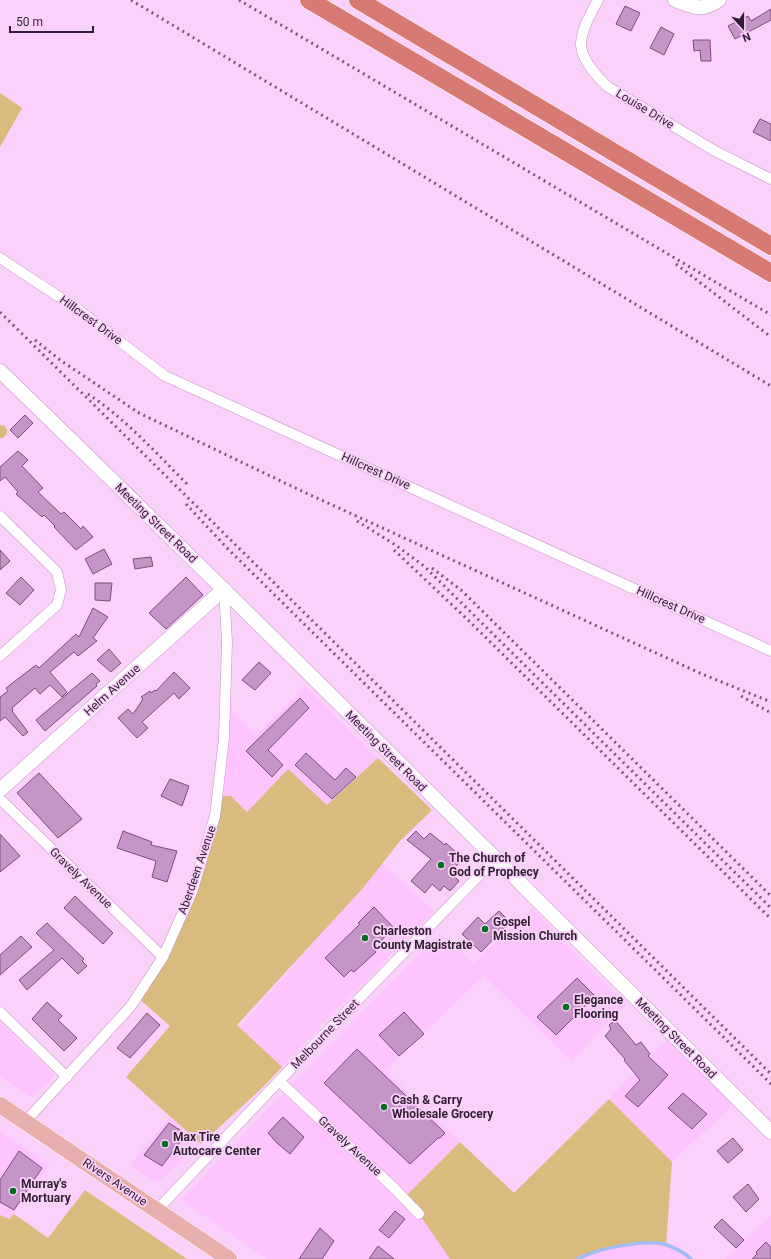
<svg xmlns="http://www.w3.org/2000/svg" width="771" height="1259" font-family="Roboto,sans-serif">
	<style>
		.built { fill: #fdc4fe }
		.green { fill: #d8bb7d }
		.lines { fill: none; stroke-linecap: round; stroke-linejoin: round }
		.stream { stroke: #a2bcf6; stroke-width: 3.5 }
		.building { fill: #c695c7; stroke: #7a4d7b }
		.street-casing { stroke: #c594c6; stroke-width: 11 }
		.secondary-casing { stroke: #c594c6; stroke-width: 15 }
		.primary-casing { stroke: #fff; stroke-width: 17 }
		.highway-casing { stroke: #fff; stroke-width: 19 }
		.street { stroke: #fff; stroke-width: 10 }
		.secondary { stroke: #fff; stroke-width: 14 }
		.primary { stroke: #e7afab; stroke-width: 16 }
		.highway { stroke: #d77a73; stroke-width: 18 }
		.rail { stroke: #775c78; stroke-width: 3; stroke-dasharray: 2 4; stroke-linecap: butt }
		.poi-dot { fill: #006e1e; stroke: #fad1fb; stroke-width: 1.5 }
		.labels { text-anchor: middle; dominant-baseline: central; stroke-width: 3.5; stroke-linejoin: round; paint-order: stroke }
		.street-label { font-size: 12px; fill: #301d31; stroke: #fad1fb }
		.poi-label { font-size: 12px; font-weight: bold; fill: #301d31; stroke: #fad1fb; text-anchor: start }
	</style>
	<rect width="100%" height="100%" fill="#fad1fb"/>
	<path class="built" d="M305,686L378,758L327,805L288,769L247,812L231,796H218L225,703L256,736Z
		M382,864L435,911L340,1006L282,1067L240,1027Z
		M532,908L585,964L626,1004L571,1061L484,976L385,1070L460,1142L404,1198L419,1214L450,1259H267L181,1200L288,1088L440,933L473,964Z
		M0,1022L55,1076L31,1097L0,1076Z
		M667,1040L733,1105L672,1162L609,1099Z
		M170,1117L201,1144L157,1183L130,1165Z
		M0,1131L50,1165L9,1219L0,1215Z
		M771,1215V1259H726Z
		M645,1243L666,1245L687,1255L691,1259H577L585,1255L597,1251L619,1246Z"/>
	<path class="green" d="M0,93L22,108L0,147Z
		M0,425L5,426L7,430V434L3,438H0Z
		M378,758L432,810L400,841L363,888L237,1025L282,1067L262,1088L201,1144L126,1077L170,1026L137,997L192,892L218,796H231L247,812L288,769L327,805Z
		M609,1099L672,1162L666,1245L645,1243L619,1246L597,1251L577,1259H450L419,1214L404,1198L460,1142L514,1193Z
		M85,1190L187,1259H0V1215L9,1219L14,1214L48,1238Z"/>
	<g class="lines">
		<path class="stream" d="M577,1259C597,1249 646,1238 667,1245C675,1248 685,1253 691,1259"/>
	</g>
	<path class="building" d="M625,6L640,13L631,31L616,24Z
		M771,9V20L735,39L728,26L748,16L751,21Z
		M661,27L674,34L664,55L650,48Z
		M693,40H710L711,61H701L700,50L694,51Z
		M760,119L771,124V141L753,132Z
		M25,415L33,423L18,438L10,430Z
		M18,451L28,460L22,466L43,488L38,492L61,514L64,512L81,529L83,526L93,537L76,550L54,527L55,526L44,515L42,517L16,494L18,492L5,477L0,481V467Z
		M104,549L112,564L93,574L85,559Z
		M0,550L10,561L0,570Z
		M151,557L153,566L135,569L133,559Z
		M21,577L34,590L20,605L6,593Z
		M186,577L203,595L166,629L149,613Z
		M95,583H112L110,601L95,600Z
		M93,608L108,617L93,638L97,641L78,656L74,652L50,672L67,692L62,697L50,685L40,694L35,688L12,708L13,710L12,711L28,732L23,736L5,717L0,721V697L8,691L6,688L36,665L39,668L76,634L79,637Z
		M109,649L121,663L111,672L97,660Z
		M259,662L271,673L255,690L242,680Z
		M174,672L190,688L179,699L174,693L142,722L148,728L137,738L118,718L128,709L133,714L143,699L141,697L150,691L151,693L155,690L156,691Z
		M92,673L100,681L96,684L97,686L45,731L36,720Z
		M300,698L309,708L268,750L283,765L272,777L246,751Z
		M306,753L335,780L346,768L356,777L332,799L295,765Z
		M39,773L82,819L58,838L17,793Z
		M170,779L189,786L182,806L161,796Z
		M123,831L152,842L151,845L177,851L167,882L152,877L156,861L117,848Z
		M416,831L424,839L430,833L445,845L446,843L463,859L450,872L459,881L450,891L444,886L440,891L432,884L425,893L411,881L431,859L407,840Z
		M0,834L20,856L0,872Z
		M75,896L113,933L103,944L64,908Z
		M374,907L394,928L373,948L376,952L354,972L351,970L344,977L325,958L360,924L358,923Z
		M499,911L510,922L481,952L462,934L478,917L485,924Z
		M47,923L84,959L82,961L87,966L78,974L62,958L27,990L19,980L54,950L36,933Z
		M21,936L32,947L0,975V955Z
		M577,978L595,996L556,1035L537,1017Z
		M47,1002L62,1016L58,1020L77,1038L64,1051L32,1019Z
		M404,1012L424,1034L399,1056L379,1035Z
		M147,1013L160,1025L130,1058L117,1048Z
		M615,1020L636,1045L641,1042L650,1054L648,1056L668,1075L638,1107L625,1096L640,1080L624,1060L625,1059L605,1036L611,1029L609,1025Z
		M357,1049L445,1133L440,1138H438L410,1164L324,1083Z
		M683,1093L707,1114L692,1129L668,1108Z
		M283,1117L304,1137L290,1154L277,1143L268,1133Z
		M169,1123L186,1134L162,1166L144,1155Z
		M733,1138L743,1150L728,1163L717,1151Z
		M19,1151L42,1168L14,1210L0,1202V1180Z
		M748,1184L759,1199L746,1212L733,1197Z
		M395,1211L405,1219L389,1238L379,1230Z
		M722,1219L744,1240L736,1248L714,1227Z
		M320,1228L334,1241L322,1259H299Z
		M766,1242L771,1247V1259H752L757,1254L756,1252Z
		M378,1246L394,1259H369Z"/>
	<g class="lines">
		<defs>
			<path id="street" d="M598,0C591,13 582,28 581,43C580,58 597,77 608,87L715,151L771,179
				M0,258L76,308L165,376L771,651
				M0,516L57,572L61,590L57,605L0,656
				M0,799L163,957
				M0,1012L67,1077
				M279,1081L392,1186L419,1214
				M25,1122L131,1006L163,957L192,892L215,816L224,738L227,642L224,589
				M157,1210L279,1081L495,859"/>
			<path id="secondary" d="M675,0C694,7 701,12 719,0
				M0,371C260,622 514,878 771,1132
				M0,790L224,589"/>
			<path id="primary" d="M0,1105L229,1259"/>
			<path id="highway" d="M309,0L771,273
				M358,0L771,246"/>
		</defs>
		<use href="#street" class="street-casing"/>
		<use href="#secondary" class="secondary-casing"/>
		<use href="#primary" class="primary-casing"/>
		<use href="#highway" class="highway-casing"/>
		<use href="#street" class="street"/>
		<use href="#secondary" class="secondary"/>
		<use href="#primary" class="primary"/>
		<use href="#highway" class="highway"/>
		<path class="rail" d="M131,0L771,386
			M239,0L771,315
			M676,264L771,337
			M0,312L771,1074
			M35,340L60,360L139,413L308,494L702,674L771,702
			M88,394C126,419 156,453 188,485
			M186,504L228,549L771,1084
			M357,521L394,544L424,566L771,908
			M394,550L468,620L771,919
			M432,568L461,590L771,896
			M741,696L771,713"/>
	</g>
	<g class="poi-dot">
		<circle cx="441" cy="865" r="4"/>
		<circle cx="485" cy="929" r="4"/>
		<circle cx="365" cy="938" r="4"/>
		<circle cx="566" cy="1007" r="4"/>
		<circle cx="384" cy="1107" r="4"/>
		<circle cx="165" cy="1144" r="4"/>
		<circle cx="13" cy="1191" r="4"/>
	</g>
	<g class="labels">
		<g class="street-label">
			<text transform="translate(645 109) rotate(31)">Louise Drive</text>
			<text transform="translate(91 320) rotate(36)">Hillcrest Drive</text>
			<text transform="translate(376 471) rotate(24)">Hillcrest Drive</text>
			<text transform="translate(156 523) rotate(44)">Meeting Street Road</text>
			<text transform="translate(671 605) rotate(24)">Hillcrest Drive</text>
			<text transform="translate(112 690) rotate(-42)">Helm Avenue</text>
			<text transform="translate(386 751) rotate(45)">Meeting Street Road</text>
			<text transform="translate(197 870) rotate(-71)">Aberdeen Avenue</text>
			<text transform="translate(81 878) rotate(44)">Gravely Avenue</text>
			<text transform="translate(325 1034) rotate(-46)">Melbourne Street</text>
			<text transform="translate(676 1038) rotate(45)">Meeting Street Road</text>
			<text transform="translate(350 1146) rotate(43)">Gravely Avenue</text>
			<text transform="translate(115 1182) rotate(34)">Rivers Avenue</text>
		</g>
		<g class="poi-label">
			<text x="449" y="858">The Church of<tspan x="449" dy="14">God of Prophecy</tspan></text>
			<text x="493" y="922">Gospel<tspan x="493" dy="14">Mission Church</tspan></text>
			<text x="373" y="931">Charleston<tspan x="373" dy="14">County Magistrate</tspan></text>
			<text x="574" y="1000">Elegance<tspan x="574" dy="14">Flooring</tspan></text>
			<text x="392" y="1100">Cash &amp; Carry<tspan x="392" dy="14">Wholesale Grocery</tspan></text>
			<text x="173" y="1137">Max Tire<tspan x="173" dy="14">Autocare Center</tspan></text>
			<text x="21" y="1184">Murray's<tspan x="21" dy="14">Mortuary</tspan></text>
		</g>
	</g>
	<g transform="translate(743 28) rotate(159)" stroke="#fad1fb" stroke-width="3" paint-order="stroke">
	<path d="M0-3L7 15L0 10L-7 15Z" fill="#301d31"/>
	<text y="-6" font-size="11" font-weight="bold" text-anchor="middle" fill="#301d31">N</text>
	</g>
	<path d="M10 26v6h83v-6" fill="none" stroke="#301d31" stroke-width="2"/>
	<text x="16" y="26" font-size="12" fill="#301d31" stroke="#fad1fb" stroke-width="3" paint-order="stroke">50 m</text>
</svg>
